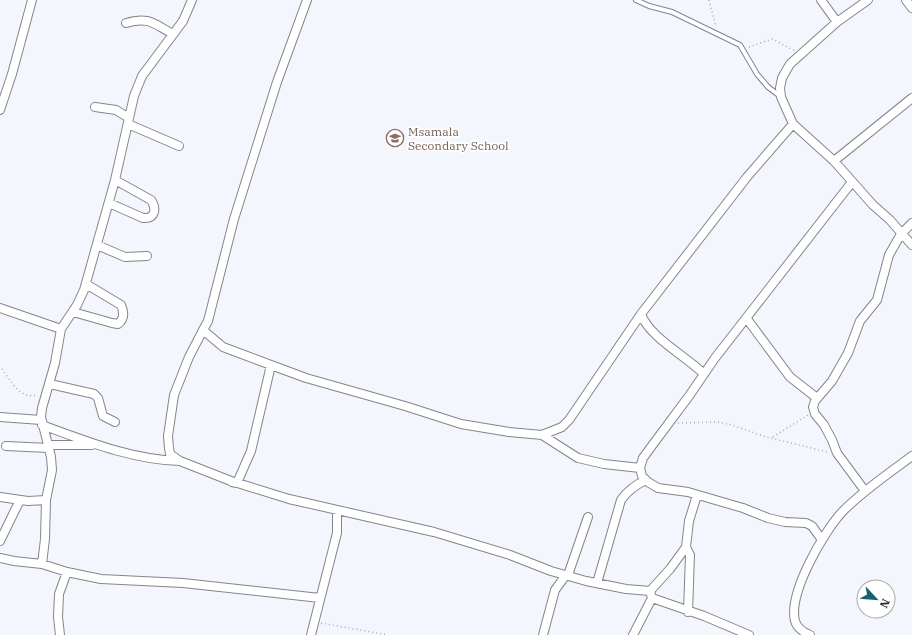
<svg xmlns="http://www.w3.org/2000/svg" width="912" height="635" font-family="'IBM Plex Serif',serif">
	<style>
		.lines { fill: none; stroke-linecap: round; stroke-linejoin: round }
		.service-casing { stroke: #84858c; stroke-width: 6 }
		.minor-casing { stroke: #84858c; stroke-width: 10 }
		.path { stroke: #a8aab0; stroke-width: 1.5; stroke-dasharray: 1 3; stroke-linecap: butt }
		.service { stroke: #fff; stroke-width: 4 }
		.minor { stroke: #fff; stroke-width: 8 }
		.labels { text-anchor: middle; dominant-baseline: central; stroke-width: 3.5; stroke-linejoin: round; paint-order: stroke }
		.education-label { font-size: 12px; fill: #785e54; stroke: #fff; text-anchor: start }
	</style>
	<rect width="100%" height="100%" fill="#f4f6fe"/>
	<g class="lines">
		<defs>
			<path id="service" d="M636,0L649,6L672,12L740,45L757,74L768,87L780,96"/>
			<path id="minor" d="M307,0L277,82L234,219L208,321L203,330L223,347L271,365L306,378L405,406L461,424L509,432L542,435L562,427L569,420L641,314L747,177L793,124
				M821,0L837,22
				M868,0L837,22L790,64L782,78L780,88L781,97L793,124L834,161L873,205L890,220L912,245
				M906,0L912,8
				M126,23C149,16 154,24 173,34
				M95,107L116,110L129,118
				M0,110L12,74L32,0
				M128,124L179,146
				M834,161L912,98
				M109,203L143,218C155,219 157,209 151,200L115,180
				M97,245L125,257L147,256
				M0,308L61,329
				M73,312L112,323L118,324C125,319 124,312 121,305L86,284
				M641,314C649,337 686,356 704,374
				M747,319L790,377L817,398
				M203,330L189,357L174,395L168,436L169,448L170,454L180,461L231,481L289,499L434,532L510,555L551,571L586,581L626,589L650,591
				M50,384L94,394L98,398L103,416L115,422
				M0,417L41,420
				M42,425C86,441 133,460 180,461
				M542,435L578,458L604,464L640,468
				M48,445H92
				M6,446L49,448
				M232,482L237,483L251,451L271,365
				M865,491L837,453L832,440L824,425L815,414L813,407L815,401L832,381L848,353L860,321L877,300L889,255L901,234L912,223
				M0,497L28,501L46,500
				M822,540L812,526L806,523L785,522L768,518L743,508L688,492L658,488L648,482L642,476L640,468L643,458L651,447L689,396L715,358L852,182
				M0,541L20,500
				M686,547L690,555L688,612
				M0,558L14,561L42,564L67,572L101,579L183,583L320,598
				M42,564L45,539L46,500L52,470L51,457L41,417L42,408L55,363L61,329L77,305L84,290L115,180L134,96L142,76L183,21L192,0
				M568,575L588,517
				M597,583L621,500C628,490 635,485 646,480
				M652,598L704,616L749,635
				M60,635L58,617L59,594L67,572
				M311,635L337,533V511
				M543,635L555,590L566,575
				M633,635L652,598L650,591L670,569L686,547L689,521L697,495
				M810,635C803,632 797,628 795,621C788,593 824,531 843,511C864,490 888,474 912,456"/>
		</defs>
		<use href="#service" class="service-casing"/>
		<use href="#minor" class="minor-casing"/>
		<path class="path" d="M709,0L716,27
			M749,47L772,39L795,51
			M2,369C11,381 20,400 38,395
			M678,423L718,422L732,425L766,437L828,452
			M773,437L808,415
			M321,623L388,635"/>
		<use href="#service" class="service"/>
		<use href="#minor" class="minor"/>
	</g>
	<defs>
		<symbol id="school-ring" viewBox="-11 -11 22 22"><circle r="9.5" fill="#fff" stroke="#8d6e63" stroke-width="1.5"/><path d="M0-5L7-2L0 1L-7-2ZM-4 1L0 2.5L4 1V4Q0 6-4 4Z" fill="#8d6e63"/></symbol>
	</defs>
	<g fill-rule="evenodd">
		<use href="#school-ring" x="385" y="128" width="20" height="20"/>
	</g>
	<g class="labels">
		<g class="education-label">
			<text x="408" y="131">Msamala<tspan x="408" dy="14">Secondary School</tspan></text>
		</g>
	</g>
	<g transform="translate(876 599) rotate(116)"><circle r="19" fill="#ffffff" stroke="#a8a9aa"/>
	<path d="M0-3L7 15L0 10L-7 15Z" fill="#15626c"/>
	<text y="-6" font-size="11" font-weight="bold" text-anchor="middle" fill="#26272a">N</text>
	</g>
</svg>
